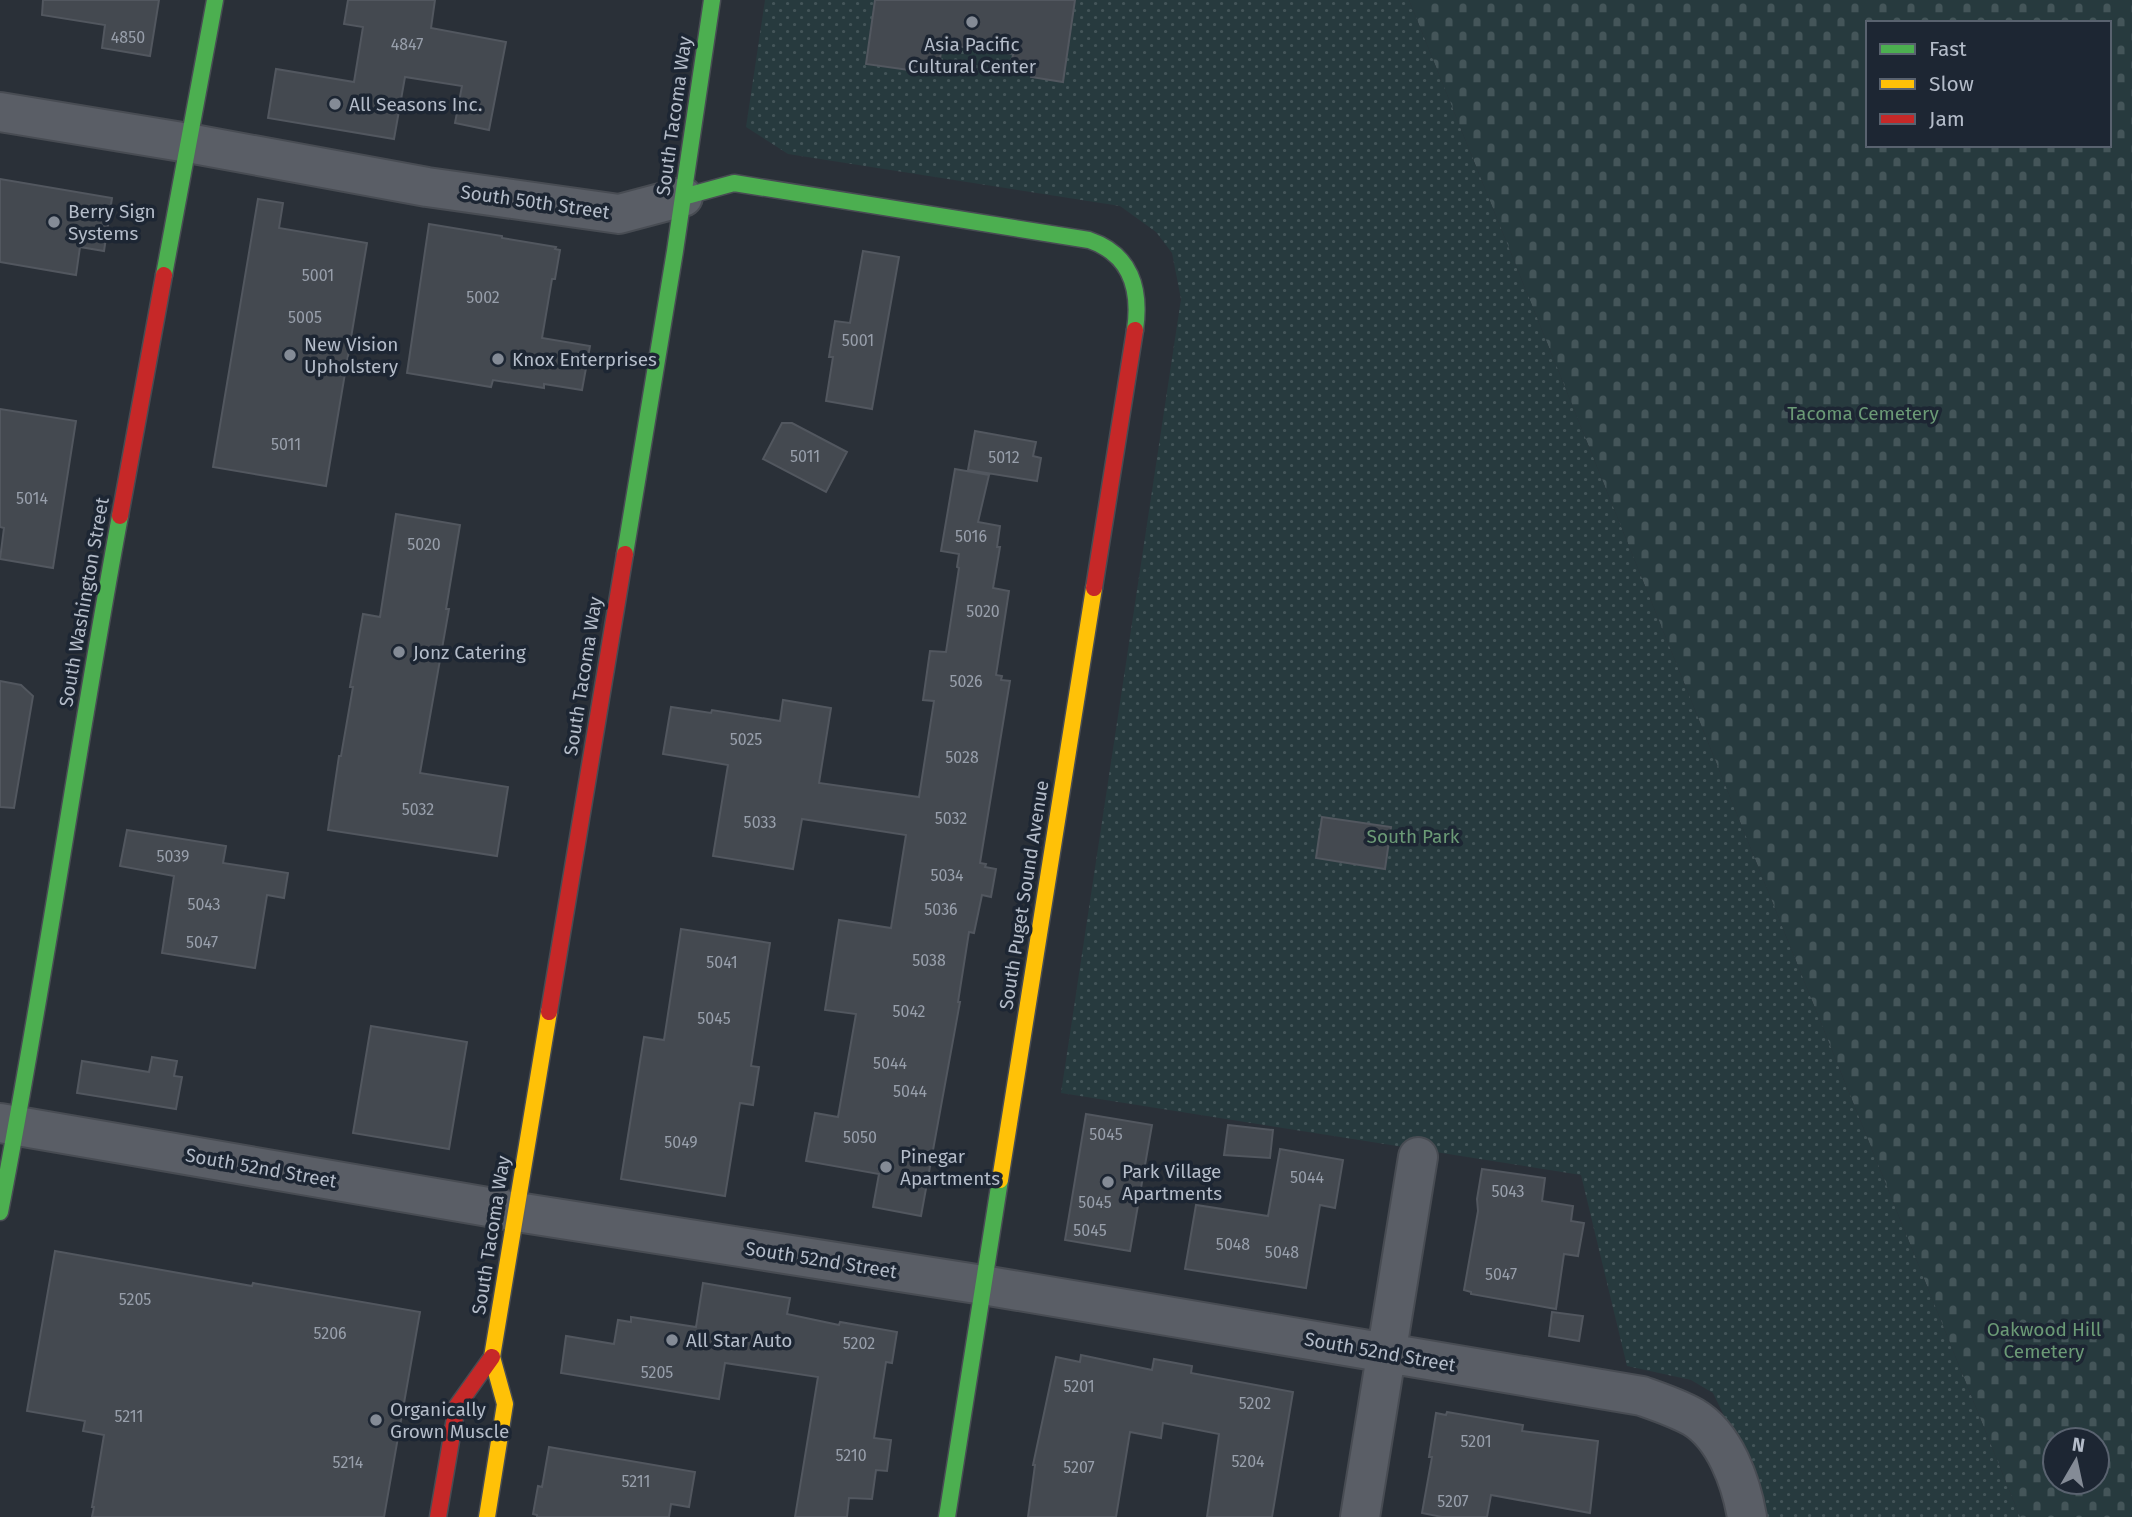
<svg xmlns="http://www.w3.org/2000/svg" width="2132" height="1517" font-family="'Fira Sans',sans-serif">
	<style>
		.cemetery { fill: url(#cemetery-stones); fill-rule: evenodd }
		.park { fill: url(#park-dots) }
		.building { fill: #444950; stroke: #52575f; stroke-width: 2 }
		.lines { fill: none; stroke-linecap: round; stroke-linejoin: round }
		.street-casing { stroke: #484c53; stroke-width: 42 }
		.fast-casing { stroke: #484c53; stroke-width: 19 }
		.slow-casing { stroke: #484c53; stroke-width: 19 }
		.jam-casing { stroke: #484c53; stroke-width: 19 }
		.street { stroke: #5a5e66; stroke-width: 38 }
		.fast { stroke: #4caf50; stroke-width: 16 }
		.slow { stroke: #ffc107; stroke-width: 16 }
		.jam { stroke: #c62828; stroke-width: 16 }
		.poi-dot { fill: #848b96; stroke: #1d2633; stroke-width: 2.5 }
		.labels { text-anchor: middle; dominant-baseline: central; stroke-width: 7; stroke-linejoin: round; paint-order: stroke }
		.number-label { font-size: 16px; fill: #989fab }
		.poi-label { font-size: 19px; fill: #b4bcc9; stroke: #1d2633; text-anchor: start }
		.street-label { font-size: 19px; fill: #b4bcc9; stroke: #1d2633 }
		.park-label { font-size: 19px; fill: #6b9a76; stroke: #1d2633 }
	</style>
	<defs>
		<pattern id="cemetery-stones" width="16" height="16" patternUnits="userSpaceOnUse" patternTransform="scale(1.75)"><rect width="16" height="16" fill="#273a3e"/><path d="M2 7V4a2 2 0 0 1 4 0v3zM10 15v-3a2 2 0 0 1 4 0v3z" fill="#445559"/></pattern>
		<pattern id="park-dots" width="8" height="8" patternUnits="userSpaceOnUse" patternTransform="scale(1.75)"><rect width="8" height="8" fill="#273a3e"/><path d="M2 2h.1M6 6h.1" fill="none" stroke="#445559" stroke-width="1.8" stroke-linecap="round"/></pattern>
	</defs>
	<rect width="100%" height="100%" fill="#2a3038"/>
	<path class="cemetery" d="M1409,0H2132V1517H2020ZM1868,23H2109V145H1868ZM2055,1440H2097V1482H2055Z"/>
	<path class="park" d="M765,0H1409L2020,1517H1762L1747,1463L1713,1393L1691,1380L1627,1366L1581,1175L1061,1093L1181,299L1172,253L1156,232L1120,206L788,154L746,127Z"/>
	<path class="building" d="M43,0H159L150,56L102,48L105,25L42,15Z
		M348,0H435L431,28L506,42L489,130L455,123L462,86L405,77L394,139L268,118L276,69L354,82L363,27L344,24Z
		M875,0H1075L1063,82L1031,77L1033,64L1012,61L1013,54L942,44L938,74L866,64Z
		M0,179L112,198L104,251L80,247L76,275L0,262Z
		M258,199L283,203L279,228L367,243L326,486L213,467Z
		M429,224L502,236V238L556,247L555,249L560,250L555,279H552L542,338L590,346L582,390L544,384V388L493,380L491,387L407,373Z
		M863,251L899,257L872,409L826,401L833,357H829L835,321L850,323Z
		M0,409L76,421L53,568L0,559L4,528L0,527Z
		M782,423H792L847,452L826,492L763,459Z
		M975,431L1036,442L1033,456L1041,458L1037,481L968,470Z
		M955,469L989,475L978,522L1000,526L997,547H1000L993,588L1009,591L996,675L1002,676L1001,680L1010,681L980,863L986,864L985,867L996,869L991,897L982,895L974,933L969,932L958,1002H960L921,1216L873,1207L879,1174L806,1161L815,1113L838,1117L856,1014L825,1010L839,920L891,928L906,835L802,819L793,869L713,856L728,765L663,754L671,707L711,713L712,710L780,721L783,700L831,708L819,783L919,797L934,701L923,700L930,651L946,652L959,568L957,567L959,554L941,551Z
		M396,514L460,525L446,609H449L420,773L508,787L497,856L328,830L339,756H341L353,687H350L363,614L380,617Z
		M0,681L21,685L33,696L14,808L0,807Z
		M1322,817L1391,827L1385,869L1316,858Z
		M127,830L226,846L223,863L288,873L284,898L267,895L255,968L162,953L174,876L120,866Z
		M681,929L770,943L751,1066L759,1067L753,1105L740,1103L725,1196L621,1179L644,1037L664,1040Z
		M371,1026L467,1042L449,1149L353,1133Z
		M152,1057L177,1061L174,1076L182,1077L176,1109L77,1093L82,1061L149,1072Z
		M1086,1114L1152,1125L1130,1251L1065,1240Z
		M1228,1125L1273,1130L1270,1158L1224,1155Z
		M1280,1149L1343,1160L1335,1208L1320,1205L1306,1288L1185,1269L1196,1205L1268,1216Z
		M1482,1169L1545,1178L1542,1201L1573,1206L1571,1221L1584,1223L1578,1256L1564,1254L1556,1309L1471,1294V1292L1464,1290L1478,1211L1477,1199Z
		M55,1251L252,1286L253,1283L420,1312L384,1517H92L94,1507H92L104,1435L83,1431L85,1421L27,1411Z
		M703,1283L790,1298L787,1314L839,1325L840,1322L897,1332L892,1363L886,1362L874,1438L891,1440L887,1471L876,1470L872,1499L849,1498L847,1517H795L818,1377L725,1363L719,1399L561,1373L566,1336L614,1344L618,1320L631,1322V1317L696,1327Z
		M1552,1312L1583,1316L1579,1341L1549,1336Z
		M1081,1355L1152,1370L1154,1359L1192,1366L1191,1373L1293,1392L1272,1517H1207L1219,1434L1163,1423L1161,1438L1130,1432L1116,1517H1028L1035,1465H1033L1056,1357L1080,1362Z
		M1447,1412L1523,1425L1522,1431L1598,1441L1590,1513L1491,1495L1487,1517H1442L1422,1513L1432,1457H1429L1436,1413L1446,1415Z
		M549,1447L695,1472L689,1507L671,1504L669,1517H537V1515L533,1514L538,1486L542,1487Z"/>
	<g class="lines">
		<defs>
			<path id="street" d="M0,112L188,143L427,187L619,214L683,197
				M0,1123L517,1212L983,1285L1642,1396C1659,1402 1677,1408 1693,1417C1725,1436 1741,1482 1747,1517
				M1360,1517L1418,1157"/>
			<path id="fast" d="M683,197L734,183L1089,240C1131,254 1141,289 1135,330
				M164,275L215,0
				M625,554L675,251L712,0
				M0,1212C45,981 77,748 120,516
				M947,1517L1000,1180"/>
			<path id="slow" d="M1000,1180L1094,588
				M487,1517L505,1404L492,1357L549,1012"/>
			<path id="jam" d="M120,516L164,275
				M1094,588L1135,330
				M549,1012L625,554
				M438,1517L457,1406L492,1357"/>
		</defs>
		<use href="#street" class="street-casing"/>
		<use href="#fast" class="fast-casing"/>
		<use href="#slow" class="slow-casing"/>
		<use href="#jam" class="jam-casing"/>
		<use href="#street" class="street"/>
		<use href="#fast" class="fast"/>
		<use href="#slow" class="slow"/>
		<use href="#jam" class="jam"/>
	</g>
	<g class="poi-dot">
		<circle cx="972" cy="22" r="7"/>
		<circle cx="335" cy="104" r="7"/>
		<circle cx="54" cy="222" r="7"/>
		<circle cx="290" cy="355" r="7"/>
		<circle cx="498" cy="359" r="7"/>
		<circle cx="399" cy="652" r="7"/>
		<circle cx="886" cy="1167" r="7"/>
		<circle cx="1108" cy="1182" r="7"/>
		<circle cx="672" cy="1340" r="7"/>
		<circle cx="376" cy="1420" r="7"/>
	</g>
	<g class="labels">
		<g class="number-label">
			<text x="128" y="37">4850</text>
			<text x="407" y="44">4847</text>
			<text x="318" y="275">5001</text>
			<text x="483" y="297">5002</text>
			<text x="305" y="317">5005</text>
			<text x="858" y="340">5001</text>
			<text x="286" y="444">5011</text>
			<text x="805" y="456">5011</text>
			<text x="1004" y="457">5012</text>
			<text x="32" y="498">5014</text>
			<text x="971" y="536">5016</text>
			<text x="424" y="544">5020</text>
			<text x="983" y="611">5020</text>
			<text x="966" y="681">5026</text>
			<text x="746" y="739">5025</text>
			<text x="962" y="757">5028</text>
			<text x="418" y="809">5032</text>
			<text x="951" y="818">5032</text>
			<text x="760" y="822">5033</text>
			<text x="173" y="856">5039</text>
			<text x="947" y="875">5034</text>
			<text x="204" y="904">5043</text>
			<text x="941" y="909">5036</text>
			<text x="202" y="942">5047</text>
			<text x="929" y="960">5038</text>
			<text x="722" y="962">5041</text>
			<text x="909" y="1011">5042</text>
			<text x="714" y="1018">5045</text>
			<text x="890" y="1063">5044</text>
			<text x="910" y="1091">5044</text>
			<text x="1106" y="1134">5045</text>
			<text x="860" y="1137">5050</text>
			<text x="681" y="1142">5049</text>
			<text x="1307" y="1177">5044</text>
			<text x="1508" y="1191">5043</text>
			<text x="1095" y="1202">5045</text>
			<text x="1090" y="1230">5045</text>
			<text x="1233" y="1244">5048</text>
			<text x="1282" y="1252">5048</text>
			<text x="1501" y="1274">5047</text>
			<text x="135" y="1299">5205</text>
			<text x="330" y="1333">5206</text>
			<text x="859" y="1343">5202</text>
			<text x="657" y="1372">5205</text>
			<text x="1079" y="1386">5201</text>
			<text x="1255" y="1403">5202</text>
			<text x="129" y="1416">5211</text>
			<text x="1476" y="1441">5201</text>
			<text x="851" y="1455">5210</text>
			<text x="1248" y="1461">5204</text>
			<text x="348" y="1462">5214</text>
			<text x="1079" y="1467">5207</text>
			<text x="636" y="1481">5211</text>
			<text x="1453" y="1501">5207</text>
		</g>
		<g class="poi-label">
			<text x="972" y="44" text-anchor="middle">Asia Pacific<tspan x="972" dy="22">Cultural Center</tspan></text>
			<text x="349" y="104">All Seasons Inc.</text>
			<text x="68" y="211">Berry Sign<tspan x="68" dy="22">Systems</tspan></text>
			<text x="304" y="344">New Vision<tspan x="304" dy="22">Upholstery</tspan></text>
			<text x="512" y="359">Knox Enterprises</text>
			<text x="413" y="652">Jonz Catering</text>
			<text x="900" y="1156">Pinegar<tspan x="900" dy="22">Apartments</tspan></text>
			<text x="1122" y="1171">Park Village<tspan x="1122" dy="22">Apartments</tspan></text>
			<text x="686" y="1340">All Star Auto</text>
			<text x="390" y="1409">Organically<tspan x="390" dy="22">Grown Muscle</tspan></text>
		</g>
		<g class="street-label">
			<text transform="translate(674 116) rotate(-82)">South Tacoma Way</text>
			<text transform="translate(535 202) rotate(8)">South 50th Street</text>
			<text transform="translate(84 602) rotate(-80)">South Washington Street</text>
			<text transform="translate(583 676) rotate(-81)">South Tacoma Way</text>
			<text transform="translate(1024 895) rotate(-81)">South Puget Sound Avenue</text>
			<text transform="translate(261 1168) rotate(10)">South 52nd Street</text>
			<text transform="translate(491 1235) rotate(-81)">South Tacoma Way</text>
			<text transform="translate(821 1260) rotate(9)">South 52nd Street</text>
			<text transform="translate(1380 1352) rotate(10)">South 52nd Street</text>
		</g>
		<g class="park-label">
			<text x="1863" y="413">Tacoma Cemetery</text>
			<text x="1413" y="836">South Park</text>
			<text x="2044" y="1329">Oakwood Hill<tspan x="2044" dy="22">Cemetery</tspan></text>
		</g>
	</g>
	<rect x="1866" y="21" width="245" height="126" fill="#1d2633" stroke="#59626f" stroke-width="2"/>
	<rect x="1880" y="44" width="35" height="10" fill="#4caf50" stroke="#59626f" stroke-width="2"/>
	<text x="1929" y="56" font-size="21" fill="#b4bcc9">Fast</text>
	<rect x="1880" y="79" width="35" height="10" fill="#ffc107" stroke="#59626f" stroke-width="2"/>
	<text x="1929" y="91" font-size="21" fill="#b4bcc9">Slow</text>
	<rect x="1880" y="114" width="35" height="10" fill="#c62828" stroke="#59626f" stroke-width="2"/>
	<text x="1929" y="126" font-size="21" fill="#b4bcc9">Jam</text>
	<g transform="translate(2076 1461) rotate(9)"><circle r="33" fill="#1d2633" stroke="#59626f" stroke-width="2"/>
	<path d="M0-5L12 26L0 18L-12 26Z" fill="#848b96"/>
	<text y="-10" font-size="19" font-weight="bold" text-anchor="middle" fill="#b4bcc9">N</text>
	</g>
</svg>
